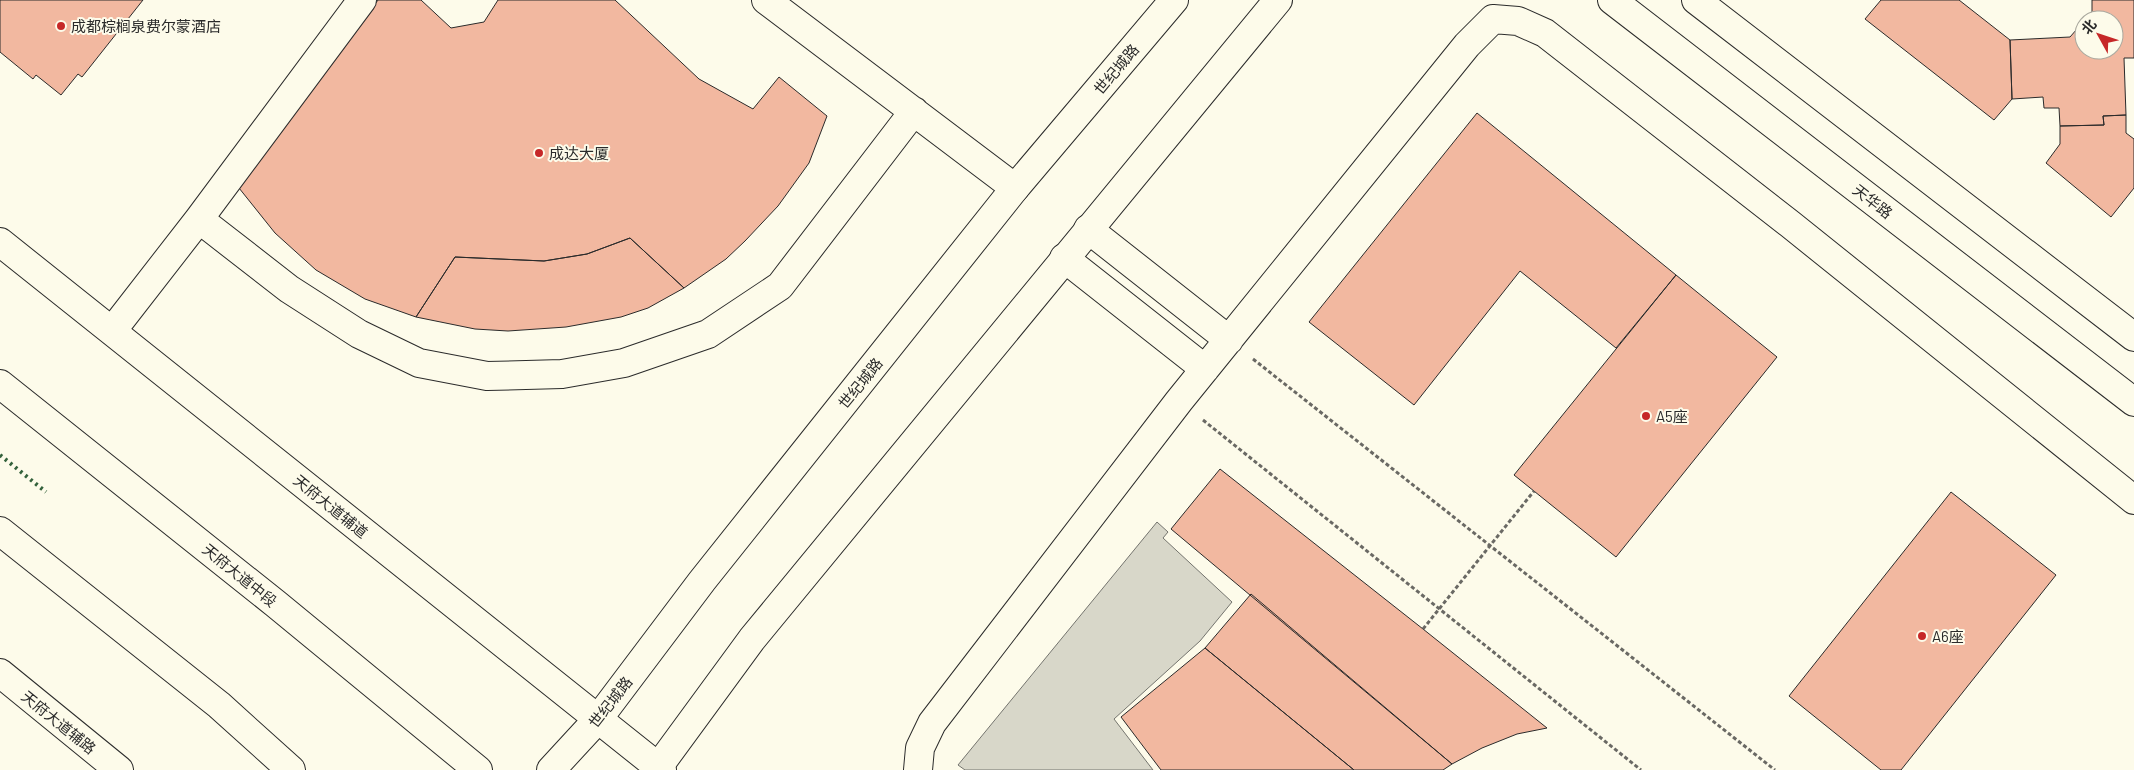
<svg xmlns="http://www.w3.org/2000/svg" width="2134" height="770" font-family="Barlow,'Noto Sans SC',sans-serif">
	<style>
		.water { fill: #d8d7c9; stroke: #74746e }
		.building { fill: #f2b8a0; stroke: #2b2b2b }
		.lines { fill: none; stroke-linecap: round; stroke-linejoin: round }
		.minor-casing { stroke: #2b2b2b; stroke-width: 30 }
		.major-casing { stroke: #2b2b2b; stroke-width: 30 }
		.path { stroke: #6a6964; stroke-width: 3; stroke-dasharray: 4 2.5; stroke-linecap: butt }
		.minor { stroke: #fdfbea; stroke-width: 28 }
		.major { stroke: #fdfbea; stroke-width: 28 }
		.path-bridge { stroke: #6a6964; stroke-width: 3; stroke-dasharray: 4 2.5; stroke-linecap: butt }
		.hedge { stroke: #34623c; stroke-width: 4; stroke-dasharray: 2.5 4; stroke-linecap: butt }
		.poi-dot { fill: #c62828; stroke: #fdfbea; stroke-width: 2 }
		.labels { text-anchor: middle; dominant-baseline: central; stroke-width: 4; stroke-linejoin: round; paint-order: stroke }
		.poi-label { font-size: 15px; fill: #2b2b2b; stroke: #fdfbea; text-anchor: start }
		.street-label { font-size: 15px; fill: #2b2b2b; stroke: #fdfbea }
	</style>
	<rect width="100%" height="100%" fill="#fdfbea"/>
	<path class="water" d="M1157,522L1168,532L1163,538L1232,602L1200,641L1114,719L1153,770H965L958,765Z"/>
	<path class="building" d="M0,0H143L82,77L78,74L61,95L36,75L33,79L0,52Z
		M378,0H421L451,28L484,22L498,0H615L699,79L753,109L779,77L827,116L809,163L778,206L745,241L726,259L684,288L630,238L587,254L544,261L455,257L416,317L365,299L316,270L275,233L239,188Z
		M1881,0H1959L2010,40L2012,99L1994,120L1865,19Z
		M2092,0H2134V58H2124L2126,115L2103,116L2104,125L2060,126L2059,108H2044L2043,97L2012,99L2010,40L2070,37L2084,21V50H2114V20H2085L2092,12Z
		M1477,113L1676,275L1616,348L1520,271L1414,405L1309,322Z
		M2126,115V133L2134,139V188L2111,217L2046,163L2060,144V126L2104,125L2103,116Z
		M630,238L684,288L648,308L621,317L566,327L508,331L475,329L416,317L455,257L544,261L587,254Z
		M1676,275L1777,357L1616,557L1514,475Z
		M1220,469L1423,629L1547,728L1517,734L1482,748L1452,764L1171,529Z
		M1951,492L2056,575L1901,770H1881L1789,696Z
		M1251,594L1452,764L1443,770H1354L1205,648Z
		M1205,648L1354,770H1161L1121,717Z"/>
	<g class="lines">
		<defs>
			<path id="minor" d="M766,0L1015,188
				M1612,0L2134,402
				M1696,0L2134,337
				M199,219L289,289L359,334L419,363L487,376L562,374L624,363L708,334L780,286L914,111
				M1088,229L1229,340
				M0,242L662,770
				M1064,258L1205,369
				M112,331L199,219L362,0
				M0,673L119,770
				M918,770L920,748L932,723L1179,401L1467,45L1493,19L1518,21L1545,33L1790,224L2134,500"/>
			<path id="major" d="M0,384L276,604L478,770
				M0,531L219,705L291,770
				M551,770L598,719L702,581L1015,188L1174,0
				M656,770L752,639L1278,0"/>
		</defs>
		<use href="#minor" class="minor-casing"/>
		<use href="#major" class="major-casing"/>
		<path class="path" d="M1253,359L1775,770
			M1203,420L1641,770"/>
		<use href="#minor" class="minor"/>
		<use href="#major" class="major"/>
		<path class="path-bridge" d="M1423,629L1534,491"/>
		<path class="hedge" d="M0,455L46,492"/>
	</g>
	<g class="poi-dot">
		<circle cx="61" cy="26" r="5"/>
		<circle cx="539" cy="153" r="5"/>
		<circle cx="1646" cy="416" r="5"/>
		<circle cx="1922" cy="636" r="5"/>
	</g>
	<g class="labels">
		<g class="poi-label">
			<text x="71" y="26">成都棕榈泉费尔蒙酒店</text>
			<text x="549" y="153">成达大厦</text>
			<text x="1656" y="416">A5座</text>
			<text x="1932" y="636">A6座</text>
		</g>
		<g class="street-label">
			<text transform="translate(1116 69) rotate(-50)">世纪城路</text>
			<text transform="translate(1873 201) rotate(38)">天华路</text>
			<text transform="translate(860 383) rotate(-51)">世纪城路</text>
			<text transform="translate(331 506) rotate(39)">天府大道辅道</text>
			<text transform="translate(240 575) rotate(39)">天府大道中段</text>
			<text transform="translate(610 702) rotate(-52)">世纪城路</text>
			<text transform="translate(59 722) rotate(39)">天府大道辅路</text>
		</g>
	</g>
	<g transform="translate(2099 35) rotate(310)"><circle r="24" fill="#fdfbea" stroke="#a9a89e"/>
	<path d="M0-4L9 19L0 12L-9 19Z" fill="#c62828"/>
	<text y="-8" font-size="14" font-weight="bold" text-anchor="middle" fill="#2b2b2b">北</text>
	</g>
</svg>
